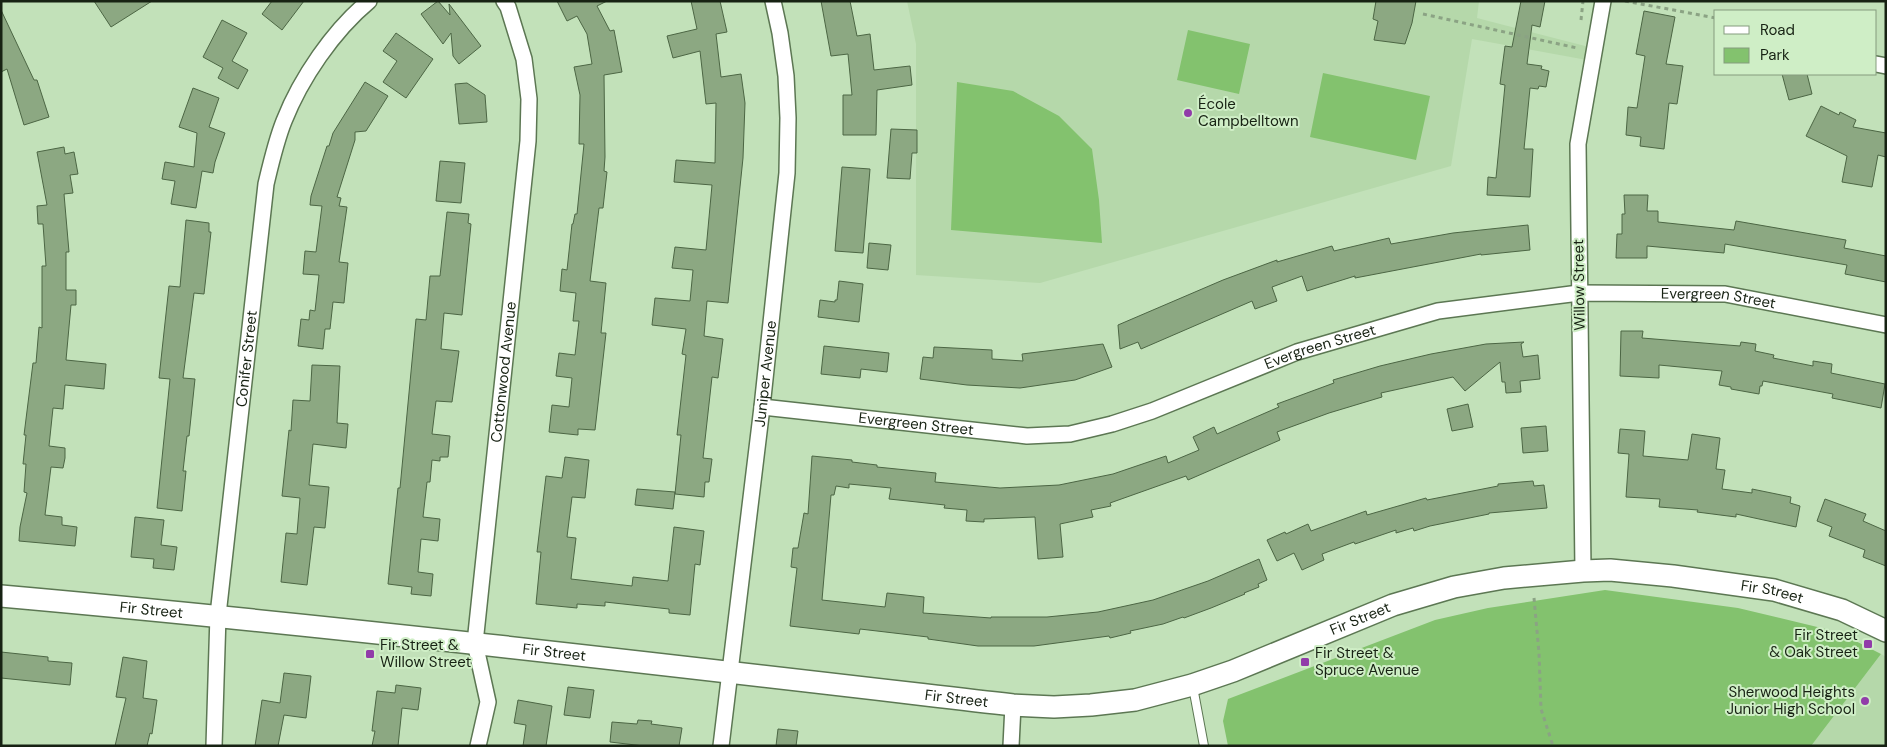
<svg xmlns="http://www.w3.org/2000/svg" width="1887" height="747" font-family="'DM Sans',sans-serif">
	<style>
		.built { fill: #b5d8aa }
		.green { fill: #83c26e }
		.building { fill: #8ca882; stroke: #4c6644 }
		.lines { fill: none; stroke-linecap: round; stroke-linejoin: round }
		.lane-casing { stroke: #5c7753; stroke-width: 10 }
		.street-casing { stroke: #5c7753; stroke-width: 18 }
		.secondary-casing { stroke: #5c7753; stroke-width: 24 }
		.path { stroke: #8ba384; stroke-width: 3; stroke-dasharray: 4 4; stroke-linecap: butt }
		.lane { stroke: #fff; stroke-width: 8 }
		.street { stroke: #fff; stroke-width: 15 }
		.secondary { stroke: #fff; stroke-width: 21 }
		.poi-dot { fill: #913ca9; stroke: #cfeec6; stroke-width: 2 }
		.labels { text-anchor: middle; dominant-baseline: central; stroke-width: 4; stroke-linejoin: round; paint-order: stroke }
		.poi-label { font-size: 15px; fill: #172213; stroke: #cfeec6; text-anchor: start }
		.street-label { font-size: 15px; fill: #172213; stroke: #cfeec6 }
	</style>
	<rect width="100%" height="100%" fill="#c2e1b9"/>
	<path class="built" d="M907,1H1479L1477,18L1589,47L1587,60L1472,39L1451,166L1040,283L916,275V44Z
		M1881,654L1886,657V746H1811Z"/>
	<path class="green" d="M1188,30L1250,44L1239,94L1177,80Z
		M1323,73L1430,96L1416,160L1310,137Z
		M957,82L1013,91L1059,116L1092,149L1099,200L1102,243L951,230Z
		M1605,590L1738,608L1838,632L1881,654L1811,746H1228L1223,721L1228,699L1435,620L1488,608Z"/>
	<path class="building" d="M94,1H152L111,27Z
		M272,1H304L282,30L262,14Z
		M438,1L450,15L449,4L481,46L459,64L453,56L451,33L443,44L421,14Z
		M557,1H607L597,6L610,31L614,30L622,72L604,75L605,157L604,171L607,172L603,208H599L590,281L606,283L601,333H606L595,430L578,429V435L549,432L552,405L569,407L572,378L556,376L559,353L575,355L579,321H573L576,293L560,291L562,269L567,270L572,224H573L575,214H577L584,144H579L580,95L574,67L592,64L587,34L577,16L567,21Z
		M691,1H720L727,32L716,34L721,77L741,74L745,103L743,158L728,303L707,301L704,336L723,339L718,378L712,377L703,458L712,459L709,482H705L704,497L675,494L681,435H677L686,355L682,354L686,329L652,325L655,298L690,301L693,270L672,268L675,247L706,250L712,185L674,182L676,160L715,163L716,103L706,104L700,51L673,58L667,36L697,29Z
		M821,1H850L857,36L870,34L874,70L910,66L912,85L877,90L876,135H843V95H852L848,54L831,56Z
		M1376,1H1416L1412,23L1405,44L1374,40L1378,21L1373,19Z
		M1521,1H1545L1540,27L1532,25L1527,64L1542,66L1541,69L1549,71L1546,87L1539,86L1538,89L1530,88L1524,149H1533L1530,197L1487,195L1488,177L1496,178L1505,85L1500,84L1505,46L1512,47Z
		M1,10L34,80H37L49,117L24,125L7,69L1,72Z
		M1644,11L1675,17L1666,64L1683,66L1677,104L1669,103L1664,149L1640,146L1641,137L1626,135L1628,107L1637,108L1645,56L1636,54Z
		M222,20L247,33L232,61L248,70L238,89L218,78L223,68L203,57Z
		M396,33L433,59L406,98L383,82L397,61L383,51Z
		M1782,74H1807L1812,94L1789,100Z
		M365,82L388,96L366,131L355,132V140L337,197L341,198L339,206L347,207L339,262L348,263L344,303L333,302L330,329H325L323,349L298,346L301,319L309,320L310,310L315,311L319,275L303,274L305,251L316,252L322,206L310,205L311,196L327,146H329L333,133Z
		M467,83L485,95L487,122L459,124L455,84Z
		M193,88L219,98L209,127L225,133L215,162L213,173L202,171L196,208L171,204L175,181L162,179L165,162L194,167L197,133L179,127Z
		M1821,106L1839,115L1840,112L1856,120L1853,127L1886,133V157L1878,155L1872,187L1842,182L1847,156L1806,136Z
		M891,129L917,130V153H912L910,179L887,178Z
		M64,147L65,154L74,152L78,174L70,175L73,193L64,194L69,252H66V290H76V305H71L66,360L106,364L104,389L65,385L63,409L53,408L49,446L65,448V458L63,468L51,467L45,515L62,517V525L77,527L75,546L19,541L20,527L27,493L24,492L26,464H23L26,435H24L33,363H36L39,327L42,328V266H46L43,224H38L37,206L47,205L37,152Z
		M440,161L465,163L461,203L436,201Z
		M842,167L870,169L863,253L835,251Z
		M1624,195H1648L1647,211H1658V222L1734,230L1736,221L1846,240L1844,248L1886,256V282L1845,274L1847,265L1725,244L1724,253L1647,246V258H1616L1617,234H1622V214H1625Z
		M447,212L469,214L468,223L471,224L462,315L444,313L441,349L459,351L452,402L436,401L432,434L450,436L448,457H440V461L432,460L430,482H427L423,517L440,519L438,541L421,539L418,572L433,574L431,596L411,594L412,587L388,584L398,488H400L416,319L426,320L430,276H440Z
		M186,220L209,223V232H211L204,294L194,293L183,378L195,379L189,436H187L183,471H186L182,511L157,508L170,379L159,378L169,286L180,287Z
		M1528,225L1530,250L1481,255V254L1355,278V276L1307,291L1302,276L1272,287L1277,301L1255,309L1252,301L1141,349L1138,342L1120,349L1118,325L1223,280L1277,260V262L1332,246L1334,251L1389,238L1391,244L1453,233Z
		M869,243L891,245L888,270L867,268Z
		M839,281L863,284L859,322L818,317L820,300L835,302V300H837Z
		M1621,331H1643L1642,338L1740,346L1741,342L1756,344L1755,351L1774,355L1773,358L1813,366V361L1832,364L1831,373L1885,384L1881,408L1832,398L1833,394L1763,381L1762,386H1760L1759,394L1731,389V387L1719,385L1722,371L1659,365V378L1620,376Z
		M1524,342L1521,344L1523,357L1538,355L1540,379L1520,381L1521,392L1506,393L1505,382H1502L1500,362L1465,391L1453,377L1381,393L1382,397L1329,413L1277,432L1280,440L1188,480L1186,476L1110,503L1111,506L1091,510L1093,517L1060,524L1063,557L1038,559L1035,517L984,519V522L966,521L967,510L944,508L945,505L889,499L891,488L849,484V488L836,486L834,495H831L822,600L885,607L887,593L924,597L923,613L991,618V617H1047L1098,612L1153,600L1208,581L1259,559L1267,580L1258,584L1259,587L1244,593L1245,594L1211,608L1184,618L1183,617L1163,624L1130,631L1131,633L1110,638L1109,636L1034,646H978L928,639V637L860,629L859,634L790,626L797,568L791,567L793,548H798L804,513L808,514L812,456L852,460V462L877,465V467L936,473L935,482L1000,488L1059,485L1113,474L1166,456L1168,463L1199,450L1193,437L1214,427L1217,434L1279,407L1277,404L1334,383L1333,380L1380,366L1431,354L1486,344Z
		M1103,344L1112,367L1075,380L1020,388L967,385L920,379L923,357L933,358L934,347L992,350V359L1023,361L1022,354Z
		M824,346L889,353L887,372L861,369L860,378L821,374Z
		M312,365L340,366L337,423L348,424L346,448L313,444L309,485L329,487L325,528L314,527L307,585L281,582L286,533L297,534L300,498L282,496L289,430L291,431L293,400L310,401Z
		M1468,404L1473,427L1452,431L1447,409Z
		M1546,426L1548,451L1523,453L1521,428Z
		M1620,429L1645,431L1643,456L1688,460L1692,434L1720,438L1716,469L1725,470L1722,489L1752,493V489L1791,497L1790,503L1800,506L1796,527L1736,514V517L1697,512L1698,510L1659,507L1660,499L1626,497L1629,454L1618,453Z
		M565,457L589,460L585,498L572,497L567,537L576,538L571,579L632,586L633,577L668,581L674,527L704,531L700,565L695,564L690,615L669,613V609L605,602V606L577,604V608L536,604L541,552H537L546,476L562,478Z
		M1533,481L1534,486L1544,485L1547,508L1489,513V514L1430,526L1414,531L1413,528L1396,533V530L1355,544L1354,542L1322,554L1324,560L1302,570L1294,553L1277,561L1267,540L1285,532L1286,534L1308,524L1311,531L1366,511L1367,515L1426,498L1427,500L1498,486V484Z
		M637,489L675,492L673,509L635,505Z
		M1825,499L1866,514L1863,521L1886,531V566L1863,557L1865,550L1829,536L1832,527L1817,521Z
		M135,517L164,520L161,545L177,547L174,570L153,568L154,559L131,557Z
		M1,652L48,657V661L72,663L70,685L1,678Z
		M123,657L147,661L143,698L157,700L152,734L150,733L147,746H115L126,698L116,697Z
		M284,673L311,676L306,718L284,715L278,746H255L262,700L280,703Z
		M396,685L421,688L418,710L402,708L398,746H372L375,731H372L377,691L395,693Z
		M568,687L594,690L590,718L564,715Z
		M518,700L552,706L546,746H523L526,725L514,723Z
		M638,720L652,721L651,724L682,728L679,746H644L610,742L612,722L637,724Z
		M778,729L798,731L796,746H776Z"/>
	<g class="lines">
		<defs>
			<path id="lane" d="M1193,687L1204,746"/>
			<g id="street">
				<path d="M1876,64L1886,66"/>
				<path id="s1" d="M762,407L1027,436L1070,434L1112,424L1152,411L1297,352L1438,311L1579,293L1725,294L1886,325"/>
				<path d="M1583,571L1578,144L1603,1"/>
				<path id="s2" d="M214,746L218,615L266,184C271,163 276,141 284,121C301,78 333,31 369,1"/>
				<path id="s3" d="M478,746L488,702L475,643L528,141L529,99L524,59L508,7L504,1"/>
				<path id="s4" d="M721,746L762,407L787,173L788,118L786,76L780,33L773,1"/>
				<path d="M1011,746L1013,705"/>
			</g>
			<g id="secondary">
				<path id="s5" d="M1,596C339,626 676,666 1013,705L1054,707L1091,705L1135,700L1192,685L1233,671L1393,605L1454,587L1504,578L1583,571L1610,570L1673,576L1774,590L1842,610L1886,631"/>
			</g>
		</defs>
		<use href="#lane" class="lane-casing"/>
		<use href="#street" class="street-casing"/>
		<use href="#secondary" class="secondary-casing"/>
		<path class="path" d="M1625,1L1716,18
			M1423,14L1577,48V46
			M1581,20L1583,1
			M1534,598L1539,653L1541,709L1553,746"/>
		<use href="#lane" class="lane"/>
		<use href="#street" class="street"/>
		<use href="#secondary" class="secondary"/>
	</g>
	<g class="poi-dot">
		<circle cx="1188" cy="113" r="5"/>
		<rect x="1863" y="639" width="10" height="10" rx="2.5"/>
		<rect x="365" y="649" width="10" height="10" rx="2.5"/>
		<rect x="1300" y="657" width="10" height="10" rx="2.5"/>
		<circle cx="1865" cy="701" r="5"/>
	</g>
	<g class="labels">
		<g class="poi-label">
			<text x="1198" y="104">École<tspan x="1198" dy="17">Campbelltown</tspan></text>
			<text x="1858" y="635" text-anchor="end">Fir Street<tspan x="1858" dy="17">&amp; Oak Street</tspan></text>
			<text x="380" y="645">Fir Street &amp;<tspan x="380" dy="17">Willow Street</tspan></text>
			<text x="1315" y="653">Fir Street &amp;<tspan x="1315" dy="17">Spruce Avenue</tspan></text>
			<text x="1855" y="692" text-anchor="end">Sherwood Heights<tspan x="1855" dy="17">Junior High School</tspan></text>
		</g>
		<g class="street-label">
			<text transform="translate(1579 285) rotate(-91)">Willow Street</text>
			<text stroke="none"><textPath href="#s1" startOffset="980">Evergreen Street</textPath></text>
			<text stroke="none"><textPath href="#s1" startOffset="575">Evergreen Street</textPath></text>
			<text stroke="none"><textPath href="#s2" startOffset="389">Conifer Street</textPath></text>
			<text stroke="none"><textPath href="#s3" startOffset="378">Cottonwood Avenue</textPath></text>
			<text stroke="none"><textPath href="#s4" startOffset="375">Juniper Avenue</textPath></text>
			<text stroke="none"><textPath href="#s1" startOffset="155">Evergreen Street</textPath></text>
			<text stroke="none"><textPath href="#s5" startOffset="1800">Fir Street</textPath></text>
			<text stroke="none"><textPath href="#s5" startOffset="151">Fir Street</textPath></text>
			<text stroke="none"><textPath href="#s5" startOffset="1380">Fir Street</textPath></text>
			<text stroke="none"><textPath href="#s5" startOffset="556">Fir Street</textPath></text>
			<text stroke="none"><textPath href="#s5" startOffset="961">Fir Street</textPath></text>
		</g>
	</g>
	<rect width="1887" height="747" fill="none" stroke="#172213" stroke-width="5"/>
	<rect x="1714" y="10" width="162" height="65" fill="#cfeec6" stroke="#859c7e"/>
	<rect x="1724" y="26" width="25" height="8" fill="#ffffff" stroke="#859c7e"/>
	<text x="1760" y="35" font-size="15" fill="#172213">Road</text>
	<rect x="1724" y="48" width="25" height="15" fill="#83c26e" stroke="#859c7e"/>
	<text x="1760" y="60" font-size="15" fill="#172213">Park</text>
</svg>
